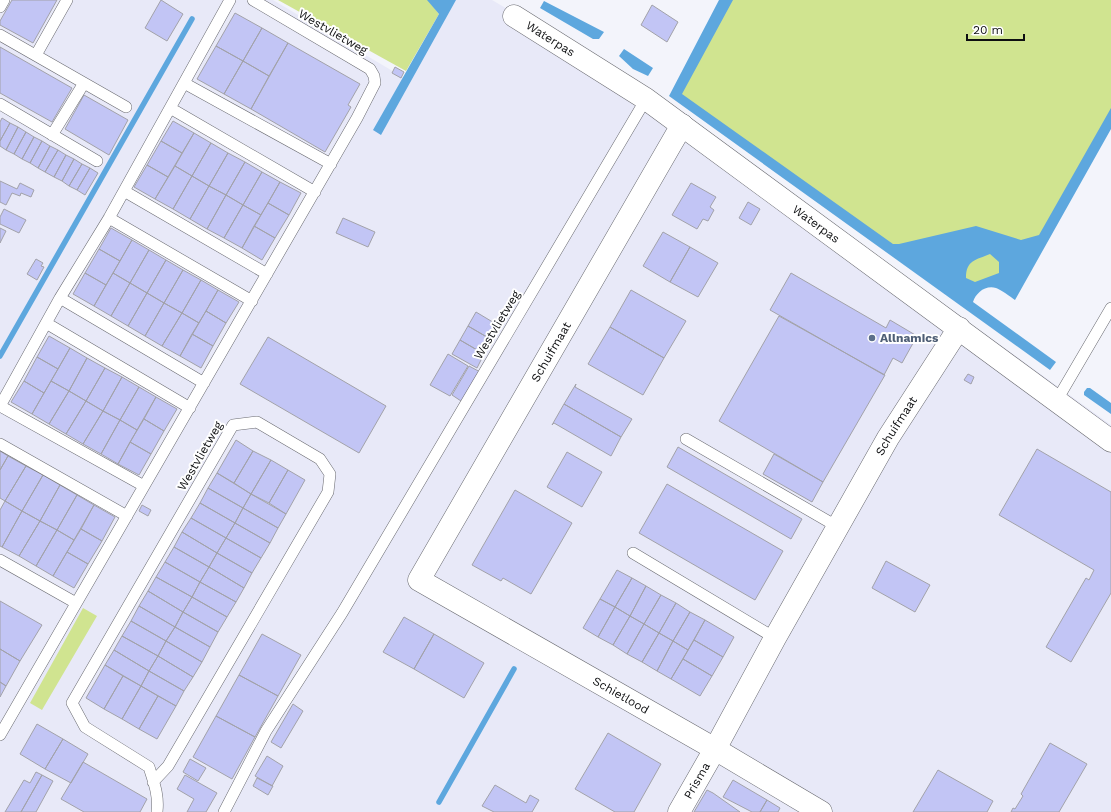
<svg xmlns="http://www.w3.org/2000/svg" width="1111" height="812" font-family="'Work Sans',sans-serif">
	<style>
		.built { fill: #e8e9f8 }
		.green { fill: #d0e490 }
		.water { fill: #5da7de; fill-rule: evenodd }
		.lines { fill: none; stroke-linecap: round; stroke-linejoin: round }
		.stream { stroke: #5da7de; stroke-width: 5.5 }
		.building { fill: #c2c5f5; stroke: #a2a2a9 }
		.lane-casing { stroke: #696a70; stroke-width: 12 }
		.street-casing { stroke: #696a70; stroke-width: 23 }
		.lane { stroke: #fff; stroke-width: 11 }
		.street { stroke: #fff; stroke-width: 22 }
		.service-dot { fill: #5c6f8a; stroke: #fff; stroke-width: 1.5 }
		.labels { text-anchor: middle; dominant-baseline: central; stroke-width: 4; stroke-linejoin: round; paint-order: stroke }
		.street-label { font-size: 12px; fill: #0e0f11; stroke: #fff }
		.service-label { font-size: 12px; font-weight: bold; fill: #4e5e75; stroke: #fff; text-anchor: start }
	</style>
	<rect width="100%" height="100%" fill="#f3f4fb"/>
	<path class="built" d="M0,0H273L406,79L449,0H492L656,96L1111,425V812H0Z"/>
	<path class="green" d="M278,0H428L439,14L406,71Z
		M726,0H1111V118L1017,286L942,285L673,94Z
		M83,608L97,616L42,710L30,703Z"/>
	<path class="water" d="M427,0H456L381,135L373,130L439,14Z
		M719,0H733L682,94L893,244H899L976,226L1021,240L1039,235L1111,108V129L1015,300C1011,297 1000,289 996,288C985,285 976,293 973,302L1056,362L1050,370L669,96ZM990,254L999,262V273L975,282L966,278C966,260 976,260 990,254Z
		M544,1L604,32L599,39H593L540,8Z
		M624,49L653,68L648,76L633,69L619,56Z
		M1087,388H1090L1111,403V414L1084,395V392Z"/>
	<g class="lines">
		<path class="stream" d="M0,356L192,19
			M439,802L514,669"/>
	</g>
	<path class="building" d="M12,0H57L33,43L0,25V21Z
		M161,0L183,14L167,41L145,28Z
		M652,5L678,22L667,42L641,25Z
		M235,13L262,28L243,61L216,46Z
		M262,28L288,43L269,76L243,61Z
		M288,43L360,84L348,105L351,107L325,152L251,109Z
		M216,46L243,61L224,94L197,79Z
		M0,47L72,88L52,122L0,93Z
		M243,61L269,76L251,109L224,94Z
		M395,67L404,72L401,78L392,73Z
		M84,95L128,120L109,155L65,129Z
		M2,118L10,123L0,141V122Z
		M173,121L194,133L182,153L161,141Z
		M10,123L18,127L6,150L0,146V141Z
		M18,127L26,132L14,154L6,150Z
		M26,132L34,137L22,159L14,154Z
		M194,133L211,143L192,176L175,166Z
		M34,137L42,141L30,163L22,159Z
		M42,141L50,146L38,168L30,163Z
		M161,141L182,153L168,177L147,165Z
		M211,143L228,153L209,186L192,176Z
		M50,146L58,150L45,172L38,168Z
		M58,150L66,155L54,177L45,172Z
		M228,153L245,162L226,195L209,186Z
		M66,155L74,159L62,181L54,177Z
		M74,159L82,164L69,186L62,181Z
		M245,162L262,172L243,205L226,195Z
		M82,164L90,168L77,190L69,186Z
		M147,165L168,177L155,199L134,187Z
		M175,166L192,176L173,209L155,199Z
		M90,168L98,173L85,195L77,190Z
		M262,172L280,182L261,215L243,205Z
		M192,176L209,186L190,219L173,209Z
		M0,181L17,189L20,183L34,190L31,197L21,193L20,196L12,193L6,205L0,202Z
		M280,182L301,193L289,215L268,203Z
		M691,183L716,197L710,207L714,210L708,221L703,219L697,229L672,215Z
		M209,186L226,195L207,229L190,219Z
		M226,195L243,205L224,238L207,229Z
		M748,202L760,209L751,225L739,218Z
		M268,203L289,215L275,238L254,226Z
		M243,205L261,215L242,248L224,238Z
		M4,209L26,220L19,233L0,224V217Z
		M343,218L375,232L368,247L336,233Z
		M254,226L275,238L262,260L242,248Z
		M0,228L6,231L0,243Z
		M111,228L132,240L120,261L99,249Z
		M663,232L690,247L670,282L643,266Z
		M132,240L149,250L130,283L113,273Z
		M690,247L718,263L698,297L670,282Z
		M99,249L120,261L106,285L85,273Z
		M149,250L166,260L147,293L130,283Z
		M36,259L43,263L41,266L44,267L37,280L27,274Z
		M166,260L183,270L164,303L147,293Z
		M183,270L201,280L182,313L164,303Z
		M85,273L106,285L94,306L73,294Z
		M113,273L130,283L111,316L94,306Z
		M791,273L886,328L890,320L917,336L902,363L893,358L884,375L770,310Z
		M201,280L218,290L199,323L182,313Z
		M130,283L147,293L128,326L111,316Z
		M218,290L239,302L226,323L206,311Z
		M631,290L686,321L664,358L610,327Z
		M147,293L164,303L145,336L128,326Z
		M164,303L182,313L162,346L145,336Z
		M206,311L226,323L213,346L192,334Z
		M476,312L501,327L492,340L468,326Z
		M182,313L199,323L180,356L162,346Z
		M779,316L885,375L823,482L719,421Z
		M468,326L492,340L484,354L460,340Z
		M610,327L664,358L643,395L588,364Z
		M192,334L213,346L201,368L180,356Z
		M49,336L70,348L58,369L37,357Z
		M268,337L386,406L359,453L240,384Z
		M460,340L484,354L477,368L452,354Z
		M70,348L87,358L69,391L51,381Z
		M448,354L468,366L450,396L430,385Z
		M37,357L58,369L44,393L24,381Z
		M87,358L105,368L86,401L69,391Z
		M469,366L482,373L464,403L452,395Z
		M105,368L122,377L103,411L86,401Z
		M968,374L974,377L971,384L964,380Z
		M122,377L139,387L120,420L103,411Z
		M24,381L44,393L32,414L11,402Z
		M51,381L69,391L49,424L32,414Z
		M576,384L575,387L632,419L621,437L564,404Z
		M139,387L156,397L137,430L120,420Z
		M69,391L86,401L66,434L49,424Z
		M156,397L177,409L164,431L144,419Z
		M86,401L103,411L83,444L66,434Z
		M564,404L621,437L611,456L554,423L552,425Z
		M103,411L120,420L101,454L83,444Z
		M144,419L164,431L151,454L130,442Z
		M120,420L137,430L118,464L101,454Z
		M236,440L253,451L234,483L217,473Z
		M130,442L151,454L139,475L118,464Z
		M678,447L802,519L791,539L667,467Z
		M1037,449L1111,492V593L1071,662L1046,647L1086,578L1089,580L1094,570L999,515Z
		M0,451L8,456L0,470Z
		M253,451L271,460L251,494L234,483Z
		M567,452L602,472L582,507L547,487Z
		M774,454L823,482L812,502L763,474Z
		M8,456L26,466L5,501L0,498V470Z
		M271,460L288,470L269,503L251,494Z
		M26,466L43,475L22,511L5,501Z
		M288,470L305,480L286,514L269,503Z
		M217,473L251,494L243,508L208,488Z
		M43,475L60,485L40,521L22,511Z
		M667,484L783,551L755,600L639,533Z
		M60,485L77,495L57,530L40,521Z
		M208,488L243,508L235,523L200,503Z
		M515,490L572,523L531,594L503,578L501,581L472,565Z
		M251,494L286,514L278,528L243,508Z
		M77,495L94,505L74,540L57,530Z
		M5,501L22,511L2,547L0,546V510Z
		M200,503L235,523L226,538L191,518Z
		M94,505L115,517L102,541L81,529Z
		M142,505L151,510L148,516L139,511Z
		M243,508L278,528L270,543L235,523Z
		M22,511L40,521L19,556L2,547Z
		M191,518L226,538L217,553L182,532Z
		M40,521L57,530L36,566L19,556Z
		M235,523L270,543L261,558L226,538Z
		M81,529L102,541L88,564L67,552Z
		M57,530L74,540L53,576L36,566Z
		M182,532L217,553L209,567L174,547Z
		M226,538L261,558L252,573L217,553Z
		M174,547L209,567L200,582L165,562Z
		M67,552L88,564L74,588L53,576Z
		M217,553L252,573L244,588L209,567Z
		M886,561L930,585L915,612L872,588Z
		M165,562L200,582L192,597L156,577Z
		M209,567L244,588L236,602L200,582Z
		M617,570L632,578L615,607L600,599Z
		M156,577L192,597L183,612L148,591Z
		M632,578L646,586L630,616L615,607Z
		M200,582L236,602L227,617L192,597Z
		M646,586L661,595L644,624L630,616Z
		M148,591L183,612L175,627L139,606Z
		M661,595L676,603L659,633L644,624Z
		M192,597L227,617L218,632L183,612Z
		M600,599L615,607L598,637L583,628Z
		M0,601L42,625L20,661L0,649Z
		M676,603L690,612L673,641L659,633Z
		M139,606L175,627L166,641L131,621Z
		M615,607L630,616L613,645L598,637Z
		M183,612L218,632L210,647L175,627Z
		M690,612L705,620L688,650L673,641Z
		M630,616L644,624L627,654L613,645Z
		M404,617L434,634L414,669L383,652Z
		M705,620L734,637L723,657L694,640Z
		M131,621L166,641L158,656L122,636Z
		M644,624L659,633L642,662L627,654Z
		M175,627L210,647L202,662L166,641Z
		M659,633L673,641L657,671L642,662Z
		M262,634L301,655L278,696L239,675Z
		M434,634L484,663L464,698L414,669Z
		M122,636L158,656L149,671L114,650Z
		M694,640L723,657L712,676L683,659Z
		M166,641L202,662L193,677L158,656Z
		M673,641L688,650L671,679L657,671Z
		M0,649L20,661L6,686L0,682Z
		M114,650L149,671L141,686L105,665Z
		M158,656L193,677L184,691L149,671Z
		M683,659L712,676L700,696L671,679Z
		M105,665L123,676L104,709L86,698Z
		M149,671L184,691L176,706L141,686Z
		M239,675L278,696L255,737L216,716Z
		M123,676L141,686L122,719L104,709Z
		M0,682L6,686L0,697Z
		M141,686L158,696L139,729L122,719Z
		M158,696L176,706L157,739L139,729Z
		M293,704L303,711L281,748L271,742Z
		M216,716L255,737L232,779L193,757Z
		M37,724L63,739L45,769L20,754Z
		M608,733L661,764L634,812H615L575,789Z
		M63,739L88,754L71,783L45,769Z
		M1050,743L1087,764L1059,812H1011L1013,808L1015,809L1023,796L1021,794Z
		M267,756L283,766L272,786L255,776Z
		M190,759L206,768L198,781L183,772Z
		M83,762L147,799L140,812H84L61,799Z
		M938,770L993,801L987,812H913Z
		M36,772L42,775L21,812H5L24,780L30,783Z
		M42,775L53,781L36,812H21Z
		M185,775L217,793L206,812H187L194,799L177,789Z
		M257,778L273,786L268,795L253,786Z
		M733,780L767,800L760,812H752L723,797Z
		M495,785L526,803L530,795L539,800L532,812H494L482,806Z
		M707,790L713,793L740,812H694Z
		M767,800L780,808L778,812H760Z"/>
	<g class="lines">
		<defs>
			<path id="lane" d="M0,7L4,0
				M0,35L126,107
				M36,55L67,0
				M184,83L331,164
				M0,104L97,161
				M170,108L315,192
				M52,135L84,83
				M124,191L267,274
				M109,218L252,301
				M60,298L204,383
				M46,323L190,408
				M1057,400L1111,308
				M0,406L60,298L109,218L230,0
				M0,406L144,486
				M686,439L838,527
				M0,444L127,516
				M633,553L775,638
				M0,560L76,603
				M0,735L357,118L375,83L374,76L370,69L253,0
				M153,782L168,766L328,492L330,474L320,459L257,422L233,425L72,703L85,727L149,767C154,783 159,795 157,812
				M224,812L266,731L342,613L646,99"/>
			<g id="street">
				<path id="s1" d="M514,16L646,99L1111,441"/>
				<path id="s2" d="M682,125L419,580L715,749L821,812"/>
				<path id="s3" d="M679,812L715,749L775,638L888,438L959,328"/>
			</g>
		</defs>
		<use href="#lane" class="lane-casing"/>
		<use href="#street" class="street-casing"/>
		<use href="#lane" class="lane"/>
		<use href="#street" class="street"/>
	</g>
	<circle class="service-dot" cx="872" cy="338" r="4"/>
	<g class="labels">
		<g class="street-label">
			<text transform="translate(333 32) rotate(30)">Westvlietweg</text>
			<text stroke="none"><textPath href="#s1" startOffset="43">Waterpas</textPath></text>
			<text stroke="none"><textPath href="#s1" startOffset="367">Waterpas</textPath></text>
			<text transform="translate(497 325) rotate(-59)">Westvlietweg</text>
			<text transform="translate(551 352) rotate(-60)">Schuifmaat</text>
			<text stroke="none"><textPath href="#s3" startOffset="443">Schuifmaat</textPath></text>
			<text transform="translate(200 456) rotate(-60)">Westvlietweg</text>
			<text stroke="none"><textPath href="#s2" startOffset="758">Schietlood</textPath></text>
			<text stroke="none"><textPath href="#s3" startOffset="36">Prisma</textPath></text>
		</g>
		<g class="service-label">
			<text x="880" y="338">Allnamics</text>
		</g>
	</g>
	<path d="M967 34v6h57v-6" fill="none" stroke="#0e0f11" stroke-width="2"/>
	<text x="973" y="34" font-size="12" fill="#0e0f11" stroke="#ffffff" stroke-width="3" paint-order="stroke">20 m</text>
</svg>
